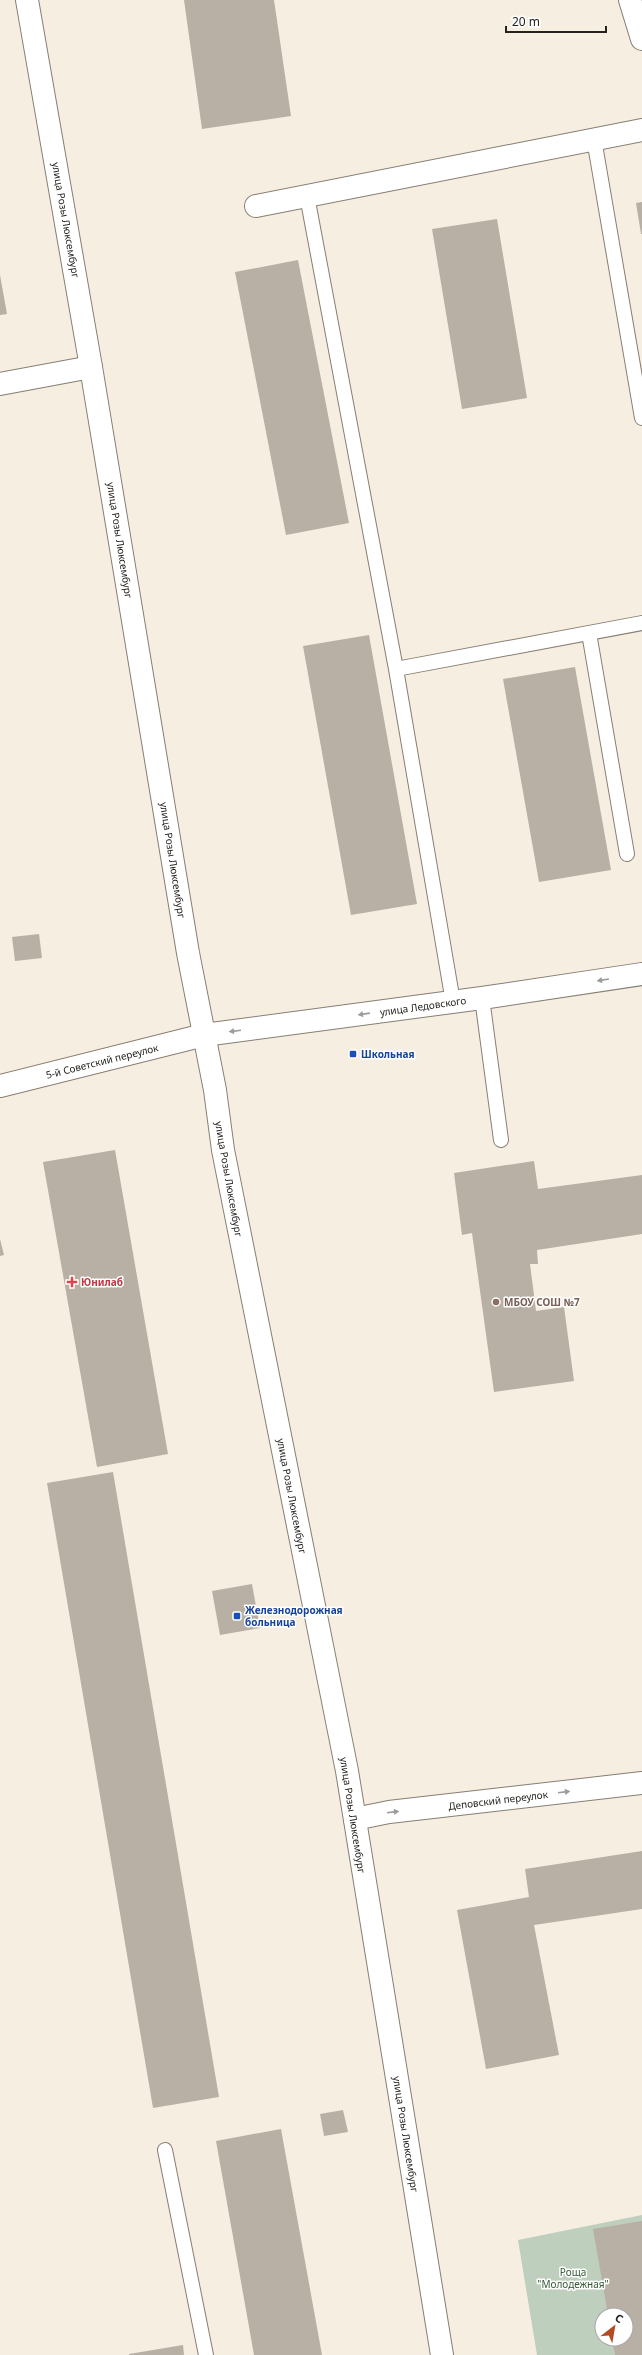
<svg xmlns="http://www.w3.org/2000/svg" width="642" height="2355" font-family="'Noto Sans',sans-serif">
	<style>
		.green { fill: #bfcfbe; fill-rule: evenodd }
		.building { fill: #b8b0a4 }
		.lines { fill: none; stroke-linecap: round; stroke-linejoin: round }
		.service-casing { stroke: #867e73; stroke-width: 16 }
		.minor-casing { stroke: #867e73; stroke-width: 24 }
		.tertiary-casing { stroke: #867e73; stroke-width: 24 }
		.secondary-casing { stroke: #867e73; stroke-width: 24 }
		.service { stroke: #fff; stroke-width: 14 }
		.minor { stroke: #fff; stroke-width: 22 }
		.tertiary { stroke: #fff; stroke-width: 22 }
		.secondary { stroke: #fff; stroke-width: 22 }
		.oneway { fill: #9d9c99 }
		.transit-dot { fill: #1a4fb4; stroke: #fff; stroke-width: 1.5 }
		.health-dot { fill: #e0444e; stroke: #fff; stroke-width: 1.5 }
		.education-dot { fill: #8d6e63; stroke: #fff; stroke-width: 1.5 }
		.labels { text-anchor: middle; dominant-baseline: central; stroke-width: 3; stroke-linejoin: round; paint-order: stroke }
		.street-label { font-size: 10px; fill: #25221d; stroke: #fff }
		.transit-label { font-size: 10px; font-weight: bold; fill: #164399; stroke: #fff; text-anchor: start }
		.health-label { font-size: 10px; font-weight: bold; fill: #be3a42; stroke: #fff; text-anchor: start }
		.education-label { font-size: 10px; font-weight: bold; fill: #785e54; stroke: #fff; text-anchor: start }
		.park-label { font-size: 10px; fill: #345935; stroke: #fff }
	</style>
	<rect width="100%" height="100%" fill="#f6eee1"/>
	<path class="green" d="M642,2215V2355H537L518,2240ZM602,2315H626V2339H602Z"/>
	<path class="building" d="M184,0H274L291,116L202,129Z
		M642,202V234H641L636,203Z
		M497,219L527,398L462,409L432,229Z
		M298,260L349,523L286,535L235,272Z
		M0,275L7,314L0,315Z
		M369,635L417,904L351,915L303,646Z
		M575,667L611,870L539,882L503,679Z
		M39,934L42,958L15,961L12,937Z
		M115,1150L168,1454L97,1467L43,1162Z
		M534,1161L538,1189L642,1175V1234L537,1250L538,1264H530L536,1311L564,1307L574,1381L494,1392L472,1233L462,1235L454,1173Z
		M0,1239L4,1255L0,1256Z
		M113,1472L219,2097L153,2108L47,1483Z
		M252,1584L260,1628L220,1635L212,1591Z
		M642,1851V1909L534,1925L559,2055L486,2069L457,1910L529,1897L525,1869Z
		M343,2110L348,2132L324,2136L320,2114Z
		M281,2129L322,2355H254L216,2141Z
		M642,2221V2355H615L612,2339H626V2315H608L593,2229Z
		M183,2345L184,2355H129V2354Z"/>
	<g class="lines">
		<defs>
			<path id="service" d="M594,139L642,418
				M307,196L396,669L453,1002
				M589,633L627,854
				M396,669L642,623
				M482,998L501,1140
				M165,2150L206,2355"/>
			<path id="minor" d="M256,206L642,130
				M0,384L91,367
				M204,1035L482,998L642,974
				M355,1819L389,1812L642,1783"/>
			<path id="tertiary" d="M630,0L642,39
				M0,1086L204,1035"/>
			<path id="secondary" d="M27,0L91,367L188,953L215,1090L223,1150L347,1771L442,2355"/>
		</defs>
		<use href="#service" class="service-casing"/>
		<use href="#minor" class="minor-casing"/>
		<use href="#tertiary" class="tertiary-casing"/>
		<use href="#secondary" class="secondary-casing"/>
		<use href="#service" class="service"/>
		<use href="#minor" class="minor"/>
		<use href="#tertiary" class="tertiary"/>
		<use href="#secondary" class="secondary"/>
	</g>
	<defs><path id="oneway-solid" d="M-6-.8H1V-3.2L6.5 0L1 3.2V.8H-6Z"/></defs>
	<g class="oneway">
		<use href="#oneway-solid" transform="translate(603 980) rotate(171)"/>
		<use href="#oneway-solid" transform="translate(364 1014) rotate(172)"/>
		<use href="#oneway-solid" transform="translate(235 1031) rotate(173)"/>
		<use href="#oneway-solid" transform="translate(564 1792) rotate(-7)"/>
		<use href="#oneway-solid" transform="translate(393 1812) rotate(-7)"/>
	</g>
	<g class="transit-dot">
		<rect x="349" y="1050" width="8" height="8" rx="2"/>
		<rect x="233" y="1612" width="8" height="8" rx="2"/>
	</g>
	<path class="health-dot" d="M70 1276h4v4h4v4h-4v4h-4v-4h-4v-4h4z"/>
	<circle class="education-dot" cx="496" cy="1302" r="4"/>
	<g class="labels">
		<g class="street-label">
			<text transform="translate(66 220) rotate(80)">улица Розы Люксембург</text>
			<text transform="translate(120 540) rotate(81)">улица Розы Люксембург</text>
			<text transform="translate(173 860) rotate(81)">улица Розы Люксембург</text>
			<text transform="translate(423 1006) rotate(-8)">улица Ледовского</text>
			<text transform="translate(102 1061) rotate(-14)">5-й Советский переулок</text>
			<text transform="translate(229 1179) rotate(80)">улица Розы Люксембург</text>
			<text transform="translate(292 1496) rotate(79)">улица Розы Люксембург</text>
			<text transform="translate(498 1800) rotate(-7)">Деповский переулок</text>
			<text transform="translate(353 1815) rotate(81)">улица Розы Люксембург</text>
			<text transform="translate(406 2134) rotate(81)">улица Розы Люксембург</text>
		</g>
		<g class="transit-label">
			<text x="361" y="1054">Школьная</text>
			<text x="245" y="1610">Железнодорожная<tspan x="245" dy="12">больница</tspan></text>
		</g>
		<g class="health-label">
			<text x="81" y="1282">Юнилаб</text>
		</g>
		<g class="education-label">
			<text x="504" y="1302">МБОУ СОШ №7</text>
		</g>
		<g class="park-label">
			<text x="573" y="2272">Роща<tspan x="573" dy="12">"Молодежная"</tspan></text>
		</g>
	</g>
	<g transform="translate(614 2327) rotate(31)"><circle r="19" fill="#ffffff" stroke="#a8a7a5"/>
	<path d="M0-3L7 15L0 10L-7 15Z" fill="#b34c23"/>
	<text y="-6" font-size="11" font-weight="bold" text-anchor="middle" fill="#25221d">С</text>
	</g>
	<path d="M506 26v6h100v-6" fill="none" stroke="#25221d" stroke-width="2"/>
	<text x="512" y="26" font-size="12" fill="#25221d" stroke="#ffffff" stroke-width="3" paint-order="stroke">20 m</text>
</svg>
